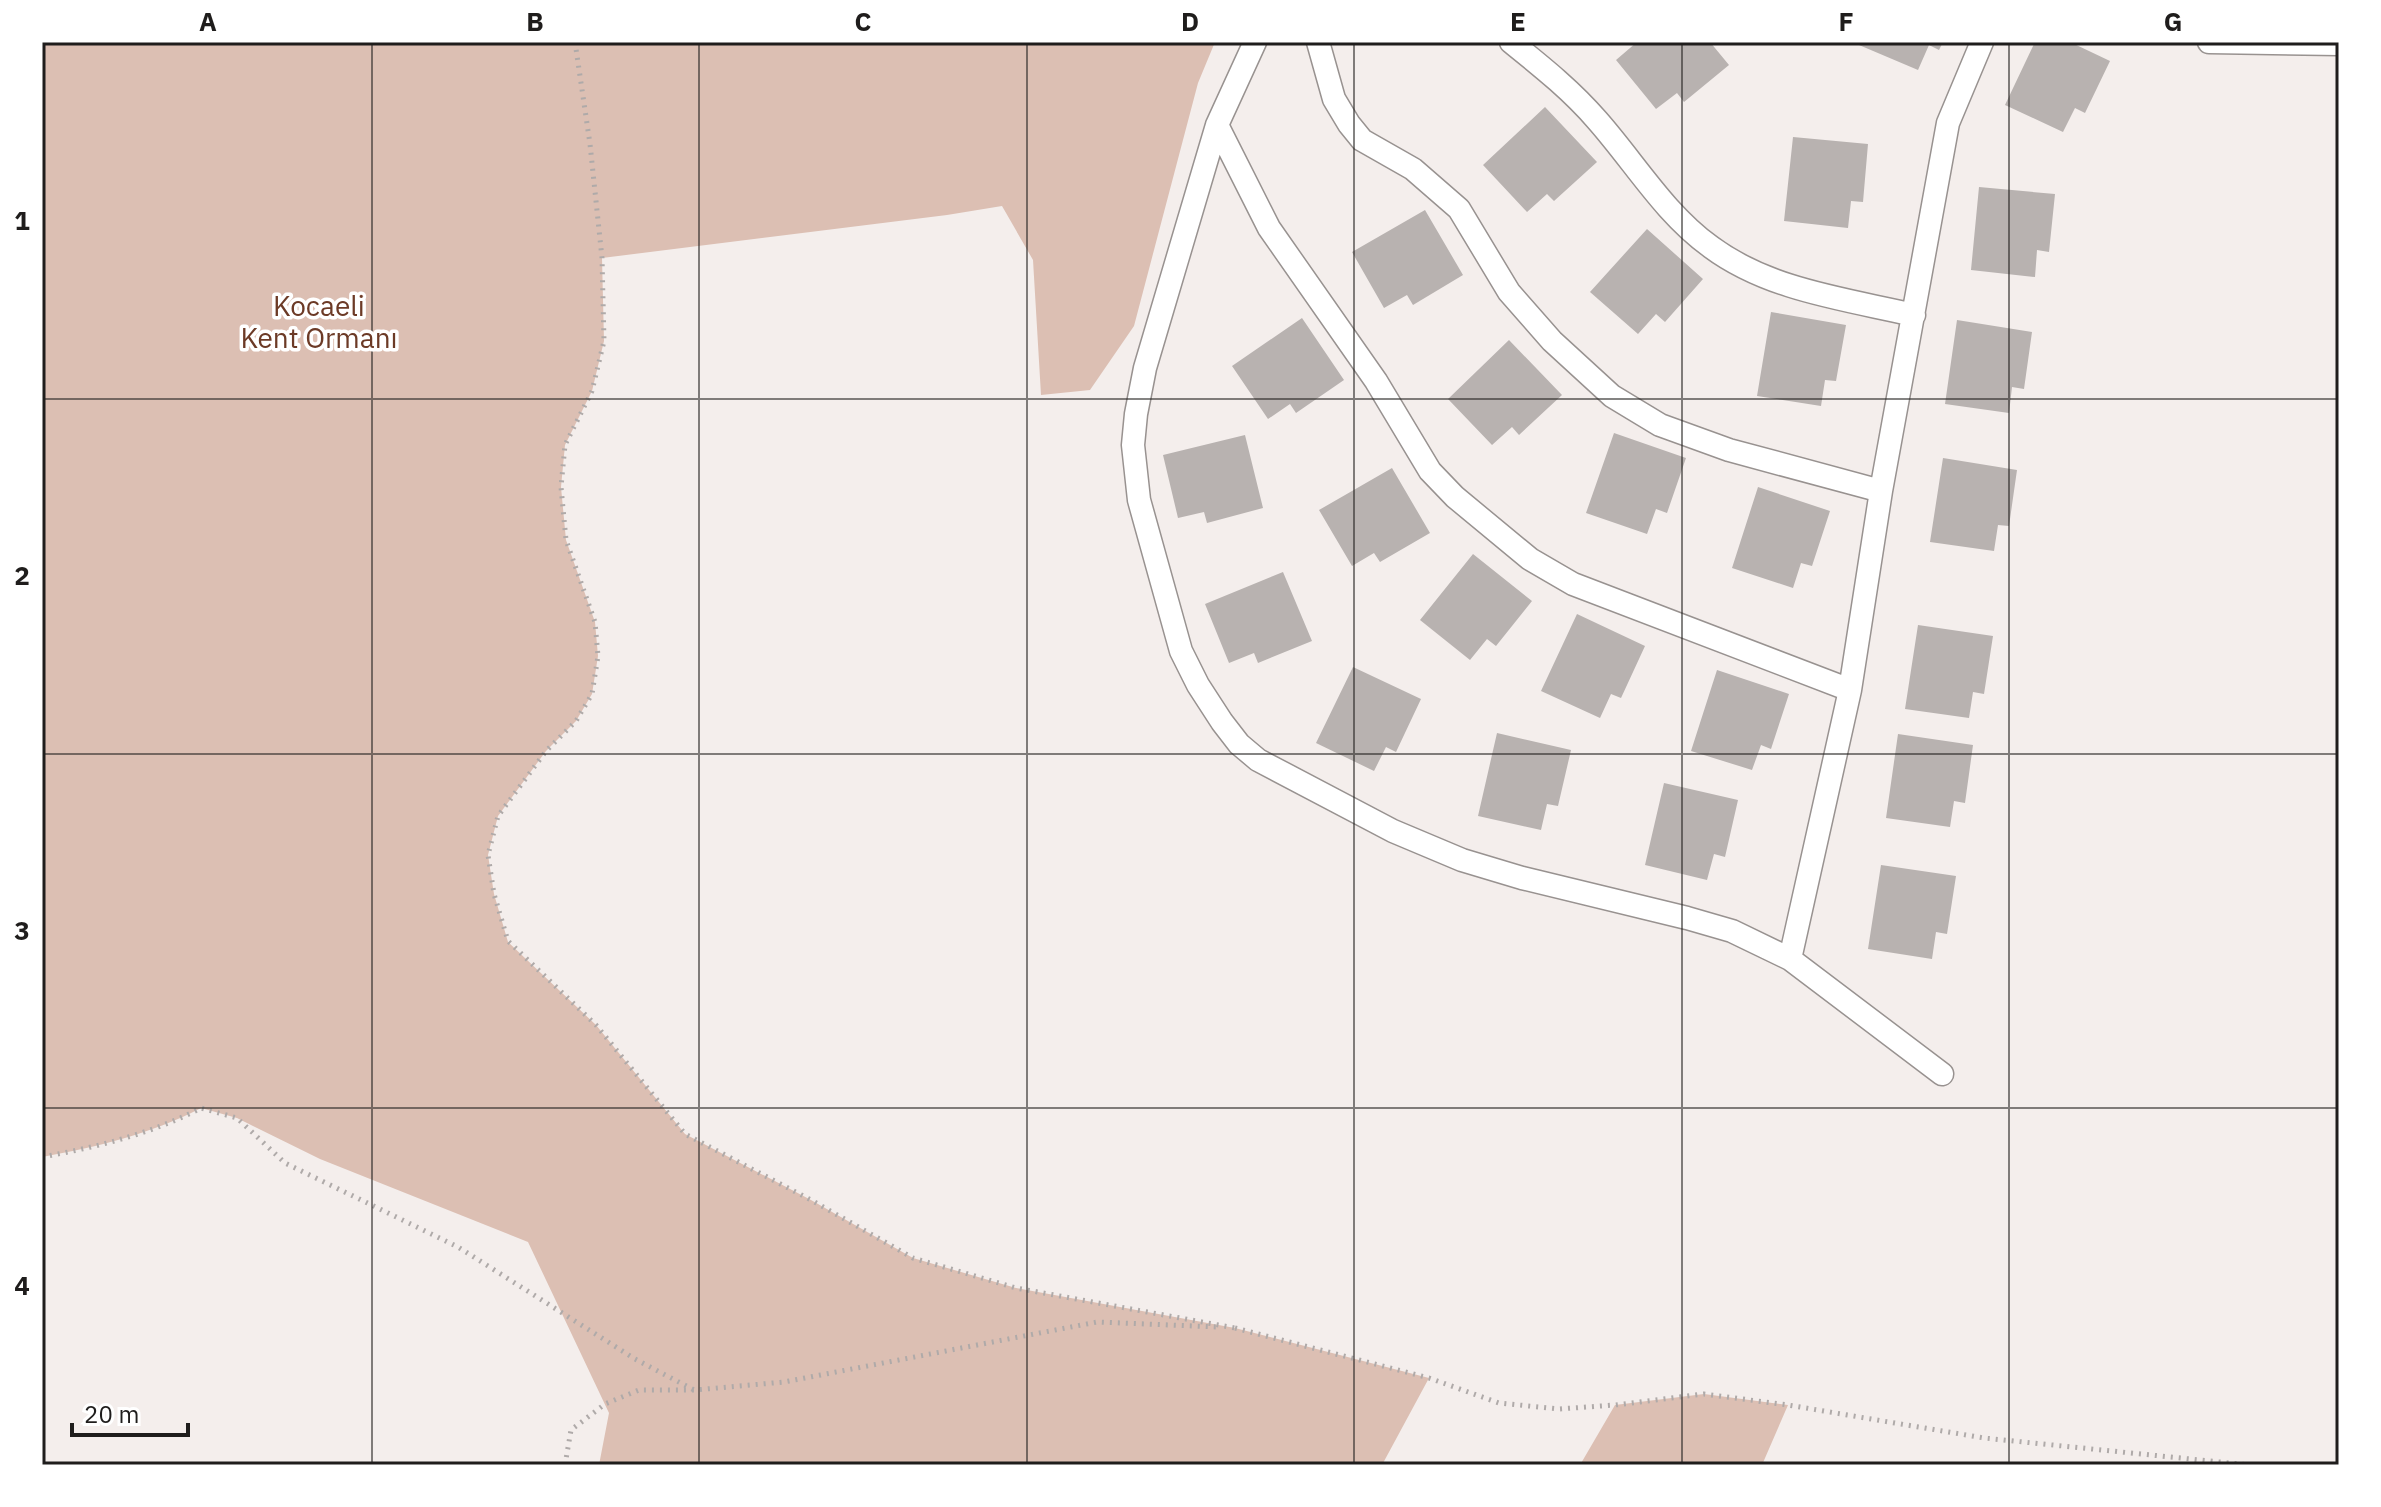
<svg xmlns="http://www.w3.org/2000/svg" width="2381" height="1507" font-family="'IBM Plex Sans',sans-serif">
	<style>
		.green { fill: #dcbfb3 }
		.building { fill: #b8b2b0 }
		.lines { fill: none; stroke-linecap: round; stroke-linejoin: round }
		.service-casing { stroke: #989290; stroke-width: 25 }
		.path { stroke: #afaaa9; stroke-width: 5; stroke-dasharray: 2 6; stroke-linecap: butt }
		.service { stroke: #fff; stroke-width: 22 }
		.grid { fill: none; stroke: #1f1d1c; stroke-width: 2; stroke-opacity: 0.55 }
		.labels { text-anchor: middle; dominant-baseline: central; stroke-width: 7; stroke-linejoin: round; paint-order: stroke }
		.park-label { font-size: 28px; fill: #6c3a26; stroke: #fff }
		.neatline { fill: none; stroke: #1f1d1c; stroke-width: 3 }
		.grid-label { font-size: 26px; text-anchor: middle; font-weight: bold; fill: #1f1d1c }
	</style>
	<rect width="100%" height="100%" fill="#f4eeec"/>
	<path class="green" d="M42,42H1215L1198,83L1134,326L1090,390L1041,395L1033,260L1002,206L947,215L602,258L604,341L592,391L565,445L561,487L566,540L595,622L598,656L592,694L576,721L546,751L498,816L488,855L494,894L508,942L596,1025L685,1134L811,1200L913,1258L1016,1288L1235,1328L1429,1378L1382,1465H599L609,1413L528,1242L320,1159L237,1118L201,1108C151,1134 97,1147 42,1157Z
		M1704,1394L1788,1405L1762,1465H1580L1615,1405Z"/>
	<path class="building" d="M1637,42H1710L1729,65L1684,102L1677,93L1656,109L1616,60Z
		M1860,42H1943L1939,50L1929,45L1918,70L1859,45Z
		M2035,42H2070L2110,61L2085,113L2075,108L2063,132L2005,105Z
		M1545,107L1597,162L1554,201L1547,194L1527,212L1483,165Z
		M1793,137L1868,144L1863,202L1851,201L1848,228L1784,221Z
		M1979,187L2055,194L2049,252L2037,250L2035,277L1971,270Z
		M1425,210L1463,275L1413,305L1407,295L1384,308L1352,252Z
		M1647,229L1703,279L1665,322L1656,314L1638,334L1590,292Z
		M1771,312L1846,325L1836,381L1825,380L1821,406L1757,396Z
		M1302,318L1344,380L1296,413L1290,404L1268,419L1232,366Z
		M1957,320L2032,332L2024,389L2012,387L2009,413L1945,404Z
		M1509,340L1562,395L1519,435L1512,427L1492,445L1448,399Z
		M1614,433L1686,458L1667,513L1656,509L1647,534L1586,513Z
		M1245,435L1263,508L1207,523L1204,512L1178,518L1163,455Z
		M1943,458L2017,470L2009,526L1998,525L1994,551L1930,542Z
		M1392,468L1430,533L1380,562L1374,553L1352,566L1319,510Z
		M1758,487L1830,511L1812,566L1801,563L1793,588L1732,568Z
		M1473,554L1532,601L1496,646L1487,639L1470,660L1420,620Z
		M1283,572L1312,641L1258,663L1254,653L1229,663L1205,604Z
		M1577,614L1645,646L1621,698L1611,694L1600,718L1541,691Z
		M1918,625L1993,636L1984,694L1973,692L1969,718L1905,709Z
		M1353,667L1421,699L1396,752L1386,747L1374,771L1316,743Z
		M1717,670L1789,694L1771,749L1761,745L1752,770L1691,751Z
		M1497,733L1571,750L1558,806L1547,804L1541,830L1478,816Z
		M1898,734L1973,745L1965,803L1954,801L1950,827L1886,818Z
		M1664,783L1738,800L1725,857L1714,854L1707,880L1645,865Z
		M1881,865L1956,876L1947,934L1936,932L1932,959L1868,949Z"/>
	<g class="lines">
		<defs>
			<path id="service" d="M1255,42L1217,125L1145,368L1136,414L1133,445L1139,500L1181,651L1198,685L1222,722L1239,744L1258,760L1393,831L1462,860L1522,878L1687,918L1732,931L1790,959L1942,1074
				M1318,42L1334,99L1349,124L1362,140L1413,169L1459,209L1509,292L1552,341L1612,396L1660,425L1729,450L1881,491
				M1511,42C1542,67 1571,90 1597,120C1635,163 1664,213 1711,247C1769,290 1845,299 1914,315
				M2209,42L2339,44
				M1217,125L1269,228L1376,381L1430,471L1455,497L1530,559L1573,584L1850,690
				M1790,959L1850,690L1881,491L1948,123L1982,42"/>
		</defs>
		<use href="#service" class="service-casing"/>
		<path class="path" d="M575,42L590,144L602,258L604,341L592,391L565,445L561,487L566,540L595,622L598,656L592,694L576,721L546,751L498,816L488,855L494,894L508,941L596,1025L685,1134L811,1200L913,1258L1016,1288L1235,1328
			M42,1157C97,1147 151,1134 201,1108L237,1118L285,1163L458,1247L635,1359L694,1390
			M1235,1328L1429,1378L1499,1403L1559,1409L1615,1405L1704,1394L1788,1405L1984,1438L2249,1465
			M565,1465L571,1430L605,1404L639,1390H695L784,1382L1097,1322L1217,1327"/>
		<use href="#service" class="service"/>
	</g>
	<path class="grid" d="M372,42V1465M699,42V1465M1027,42V1465M1354,42V1465M1682,42V1465M2009,42V1465M42,399H2339M42,754H2339M42,1108H2339"/>
	<g class="labels">
		<g class="park-label">
			<text x="319" y="305">Kocaeli<tspan x="319" dy="32">Kent Ormanı</tspan></text>
		</g>
	</g>
	<rect width="2381" height="1507" fill="none" stroke="#ffffff" stroke-width="88"/>
	<path d="M72 1423v12h116v-12" fill="none" stroke="#1f1d1c" stroke-width="4"/>
	<text x="84" y="1423" font-size="24" fill="#1f1d1c" stroke="#ffffff" stroke-width="6" paint-order="stroke">20 m</text>
	<rect x="44" y="44" width="2293" height="1419" class="neatline"/>
	<g class="grid-label">
		<text x="208" y="31">A</text>
		<text x="535" y="31">B</text>
		<text x="863" y="31">C</text>
		<text x="1190" y="31">D</text>
		<text x="1518" y="31">E</text>
		<text x="1846" y="31">F</text>
		<text x="2173" y="31">G</text>
		<text x="22" y="230">1</text>
		<text x="22" y="585">2</text>
		<text x="22" y="940">3</text>
		<text x="22" y="1295">4</text>
	</g>
</svg>
